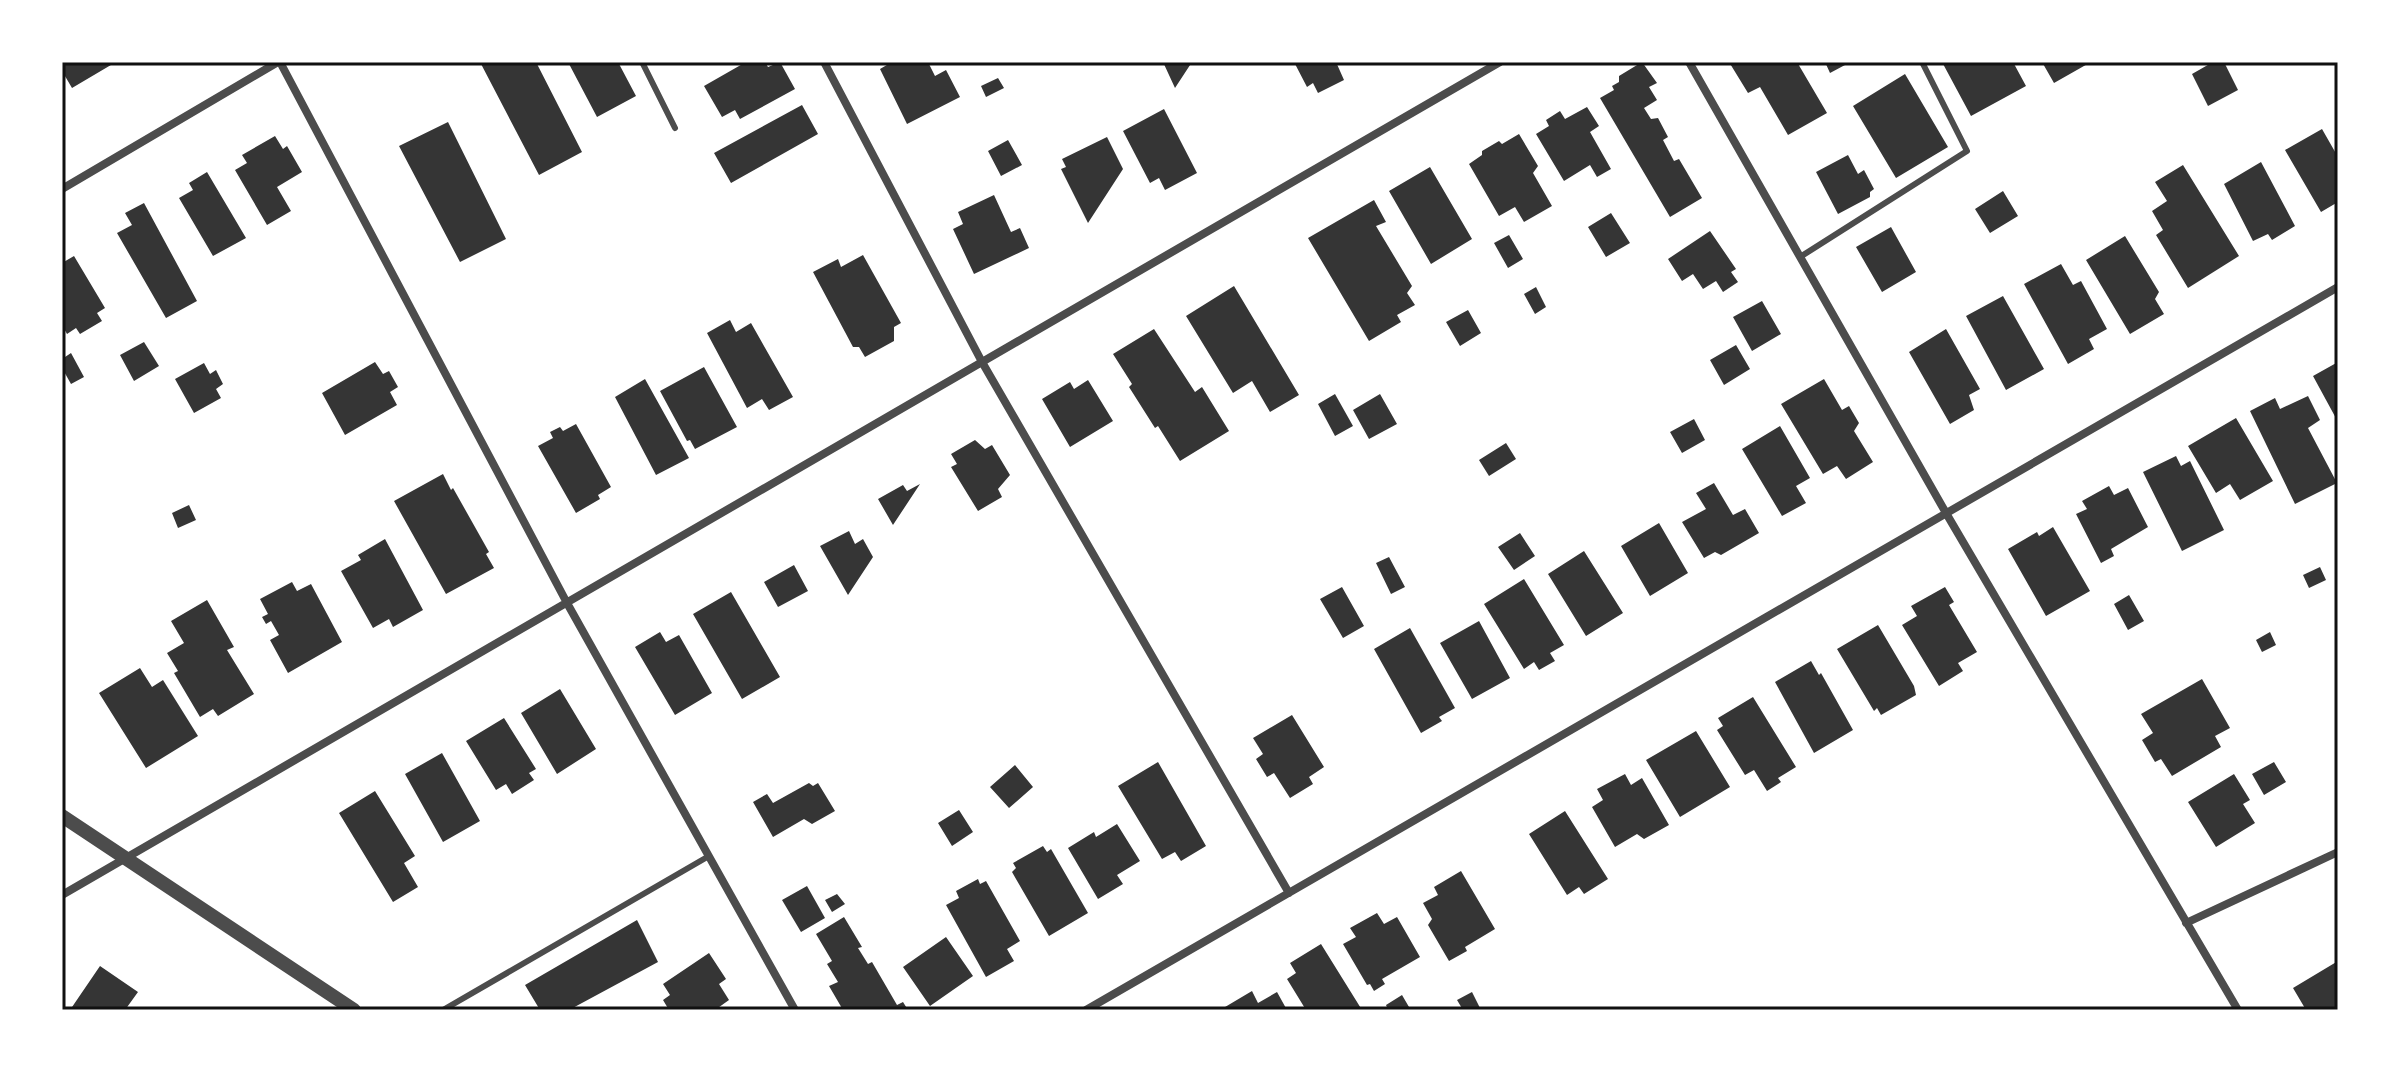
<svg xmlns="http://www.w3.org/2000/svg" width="2400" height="1072" font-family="Mulish,sans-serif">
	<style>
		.building { fill: #353535 }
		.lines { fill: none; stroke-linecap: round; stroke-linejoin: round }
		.service { stroke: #4c4c4c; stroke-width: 6 }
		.minor { stroke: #4c4c4c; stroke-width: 8 }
		.tertiary { stroke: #4c4c4c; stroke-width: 14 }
		.neatline { fill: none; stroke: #111; stroke-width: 3 }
	</style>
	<rect width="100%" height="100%" fill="#fff"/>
	<path class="building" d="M62,62H116L72,88L62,71Z
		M480,62H536L582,152L539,175Z
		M568,62H618L636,96L597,117Z
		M746,62H765L768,67L780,62L795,89L740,119L735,110L722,117L704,86Z
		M892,62H928L935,76L946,70L960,97L907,124L880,69Z
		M1163,62H1192L1175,88Z
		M1294,62H1336L1344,80L1318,93L1313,83L1307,87Z
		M1642,62L1657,83L1649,87L1657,100L1644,108L1651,119L1658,118L1668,137L1663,140L1674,161L1679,159L1702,198L1670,217L1600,98L1614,90L1612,86L1619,82V76Z
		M1729,62H1797L1827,113L1788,135L1760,87L1748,93Z
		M1825,62H1843L1845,65L1830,73Z
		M1942,62H2013L2026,86L1971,116Z
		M2042,62H2091L2054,83Z
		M2213,62H2224L2238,90L2208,106L2192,74Z
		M1905,74L1948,147L1896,178L1853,106Z
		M998,78L1004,88L986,97L981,86Z
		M802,105L818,134L731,183L714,153Z
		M1587,107L1599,126L1590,132L1611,169L1597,177L1590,165L1564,181L1536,134L1549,126L1546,120L1560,111L1565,119Z
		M1164,109L1197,173L1165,190L1159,178L1150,183L1123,131Z
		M448,122L506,239L460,262L399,146Z
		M2322,129L2338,157V202L2321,212L2285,150Z
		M1519,134L1538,166L1533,173L1552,206L1524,222L1515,207L1499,216L1469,164L1482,155V151L1499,141L1502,144Z
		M275,136L283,149L287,146L302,172L277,187L291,211L267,225L235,170L247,163L242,155Z
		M1107,137L1123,169L1088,223L1061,169L1066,167L1062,159Z
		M1008,140L1022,165L1001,176L988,151Z
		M1848,155L1858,174L1864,170L1874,189L1870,192V197L1838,214L1816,172Z
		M2261,162L2295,226L2272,240L2268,234L2253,241L2224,184Z
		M2183,165L2239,256L2188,288L2156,235L2163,230L2152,211L2167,201L2155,182Z
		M1430,167L1472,239L1431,264L1389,191Z
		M207,172L246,238L213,256L179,198L193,190L189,183Z
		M2003,191L2018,216L1990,233L1975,209Z
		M994,195L1011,232L1020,228L1029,248L974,274L953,229L963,224L958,212Z
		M1374,200L1386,222L1376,226L1412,286L1407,293L1415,305L1397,315L1401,322L1369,341L1308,238Z
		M144,203L197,301L166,318L117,233L132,225L125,213Z
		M1611,213L1630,243L1606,257L1588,227Z
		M1891,227L1916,272L1882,292L1856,247Z
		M1710,231L1736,269L1731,272L1738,282L1723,292L1716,281L1703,289L1693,274L1682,281L1668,259Z
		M1509,235L1523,259L1508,268L1494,243Z
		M2125,236L2159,292L2155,299L2164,314L2130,334L2086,260Z
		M863,255L901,323L894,327V341L865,357L859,347H853L813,272L838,259L841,267Z
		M74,256L105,308L97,313L102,321L80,334L76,328L67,334L62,325V263Z
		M2061,264L2073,285L2081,281L2107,329L2089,339L2094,349L2068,364L2024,284Z
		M1234,286L1299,395L1270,412L1252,381L1233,393L1186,316Z
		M1536,287L1546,307L1535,314L1524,294Z
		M2003,296L2044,369L2006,390L1966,316Z
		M1762,301L1781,334L1752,351L1733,317Z
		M1468,310L1481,333L1460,346L1446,322Z
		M730,320L736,332L751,323L793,397L769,410L762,399L747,408L707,333Z
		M1154,329L1195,392L1202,387L1229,431L1180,461L1158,426L1155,428L1129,387L1132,384L1113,354Z
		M1946,329L1980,389L1969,395L1974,410L1950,424L1909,352Z
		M144,342L159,366L134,381L120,355Z
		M1736,345L1750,369L1724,385L1710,360Z
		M71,353L84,377L71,384L62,368V359Z
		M375,362L383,374L389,371L398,387L390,392L397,405L345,435L322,393Z
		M2338,362V422L2313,376Z
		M204,363L210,374L216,370L223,384L216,389L221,398L194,413L175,379Z
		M704,367L737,427L695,449L690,440L687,441L660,391Z
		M645,379L689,458L656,475L615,397Z
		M1824,379L1842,410L1849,406L1859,423L1854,431L1873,462L1846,479L1837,466L1823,474L1781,404Z
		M1088,380L1113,421L1070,447L1042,399L1070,382L1074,389Z
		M1335,394L1353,426L1335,436L1318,404Z
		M1380,394L1397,424L1369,439L1353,410Z
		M2308,396L2320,420L2308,428L2337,483L2295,504L2250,411L2275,398L2280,409Z
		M2236,418L2273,481L2240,500L2230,484L2216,493L2188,446Z
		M1694,419L1705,440L1682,453L1670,432Z
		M576,424L611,487L598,495L600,499L576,513L538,446L553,438L550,432L560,427L563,431Z
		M1780,426L1810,478L1796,486L1806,503L1782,516L1742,449Z
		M975,440L985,449L992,445L1010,475L998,489L1002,497L978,511L951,467L957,464L951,454Z
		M1506,443L1516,459L1489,476L1479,460Z
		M2176,456L2181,466L2190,461L2224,530L2182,551L2143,472Z
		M443,474L451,490L453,488L489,552L486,554L494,568L446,594L394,501Z
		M1714,483L1733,515L1745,509L1759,533L1721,555L1715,552L1704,558L1682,522L1706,509L1696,493Z
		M920,484L893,525L878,499L903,485L907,491Z
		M2109,486L2114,495L2128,488L2148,527L2111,549L2114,556L2101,563L2076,514L2087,509L2082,501Z
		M189,505L196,520L178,528L172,513Z
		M1659,523L1688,573L1650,596L1621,546Z
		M2053,527L2090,591L2046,616L2008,549L2037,532L2039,536Z
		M849,531L855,544L863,539L873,557L848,595L820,546Z
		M1520,533L1535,556L1514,570L1498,547Z
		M385,539L423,610L393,627L389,619L373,628L341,571L361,560L358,555Z
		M1584,551L1623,613L1586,636L1548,574Z
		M1389,557L1405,587L1391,594L1376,563Z
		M794,565L808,591L778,607L764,582Z
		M2320,567L2326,580L2309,588L2303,575Z
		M1524,579L1564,645L1550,653L1555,661L1539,670L1534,662L1524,669L1484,604Z
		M292,582L297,591L311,584L342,642L288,673L270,640L279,635L271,621L266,624L262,617L268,614L260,599Z
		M1342,587L1364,626L1343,638L1320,599Z
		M1945,587L1954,602L1949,605L1977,652L1958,663L1963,671L1939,686L1902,625L1917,616L1911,606Z
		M731,592L780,677L742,699L693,614Z
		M2129,595L2144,621L2128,630L2114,604Z
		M207,600L234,647L227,650L254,694L218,716L213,709L200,717L174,673L178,671L167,653L184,643L171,621Z
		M1479,621L1510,678L1472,699L1440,643Z
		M1878,625L1914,686L1916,695L1881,715L1877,708L1874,711L1837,649Z
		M1410,628L1455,708L1439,717L1442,721L1421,733L1374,649Z
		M660,632L666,642L679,635L712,693L675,715L635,647Z
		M2270,632L2276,645L2262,652L2256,640Z
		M1811,661L1819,675L1821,673L1853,730L1814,753L1775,682Z
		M140,668L152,687L163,680L198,736L146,768L99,693Z
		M2202,679L2230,728L2215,736L2221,747L2172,776L2161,759L2155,762L2142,740L2153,733L2141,714Z
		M560,689L596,749L557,774L521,713Z
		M1753,697L1796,767L1778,778L1781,782L1767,791L1754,770L1745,775L1717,730L1723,726L1718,718Z
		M1292,715L1324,767L1309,777L1313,784L1290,798L1274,773L1267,777L1256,759L1263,754L1253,738Z
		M504,718L536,769L529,773L534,780L512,794L506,784L496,790L466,741Z
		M1696,731L1730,787L1680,817L1646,760Z
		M442,753L480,821L443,842L405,774Z
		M1158,762L1206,846L1181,861L1175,852L1162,859L1118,786Z
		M2274,762L2286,782L2264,795L2252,774Z
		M1015,765L1033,787L1009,808L990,787Z
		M1625,774L1631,785L1642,778L1669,825L1644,839L1637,834L1615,847L1592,807L1603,800L1597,789Z
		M2234,774L2250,800L2243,804L2255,823L2216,847L2188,802Z
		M809,783L813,786L818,783L835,811L812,824L804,819L773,837L753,802L767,794L773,803Z
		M375,791L415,856L404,863L418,887L393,902L339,813Z
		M959,810L973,832L952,846L938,823Z
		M1565,811L1608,879L1584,894L1579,887L1567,895L1529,834Z
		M1117,824L1140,861L1117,875L1123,884L1098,899L1068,848L1094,832L1096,837Z
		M1043,846L1047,852L1051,849L1088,913L1049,936L1012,872L1016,868L1013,863Z
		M1461,871L1495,929L1465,947L1467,951L1449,961L1428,925L1432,919L1423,903L1438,895L1434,887Z
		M978,879L980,884L986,881L1020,941L1007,949L1014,961L986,977L946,905L959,898L956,891Z
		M807,886L825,918L801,932L782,900Z
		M837,894L845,904L832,912L825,900Z
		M1377,913L1384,924L1397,917L1420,957L1382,979L1385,984L1374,991L1370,984L1367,985L1343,944L1356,937L1350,928Z
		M844,917L862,947L858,948L868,964L872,962L897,1005L903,1002L908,1010H843L829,986L838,982L827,964L832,961L816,934Z
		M637,920L658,962L569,1010H540L525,985Z
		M946,937L973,976L930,1006L903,967Z
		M1321,944L1362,1010H1306L1287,979L1296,973L1290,963Z
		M709,953L726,979L719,984L729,1000L715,1010H669L663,1000L670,995L663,984Z
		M2338,961V1010H2306L2293,988Z
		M100,966L138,992L125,1010H70Z
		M1252,991L1258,1003L1277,992L1287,1010H1220Z
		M1472,992L1481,1010H1463L1457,1000Z
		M1402,995L1409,1007L1404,1010H1388L1386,1005Z"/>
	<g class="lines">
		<path class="service" d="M642,62L675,128
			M1800,257L1967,151L1922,62
			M443,1010L709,856"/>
		<path class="minor" d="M280,62L567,603L795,1010
			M824,62L982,362L1289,893
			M1689,62L1946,513L2238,1010
			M62,189L278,62
			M62,895L1500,62
			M2186,923L2338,852
			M1086,1010L2338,287"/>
		<path class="tertiary" d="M62,816L354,1010"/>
	</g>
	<rect width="2400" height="1072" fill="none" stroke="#ffffff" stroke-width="128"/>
	<rect x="64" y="64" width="2272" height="944" class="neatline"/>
</svg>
